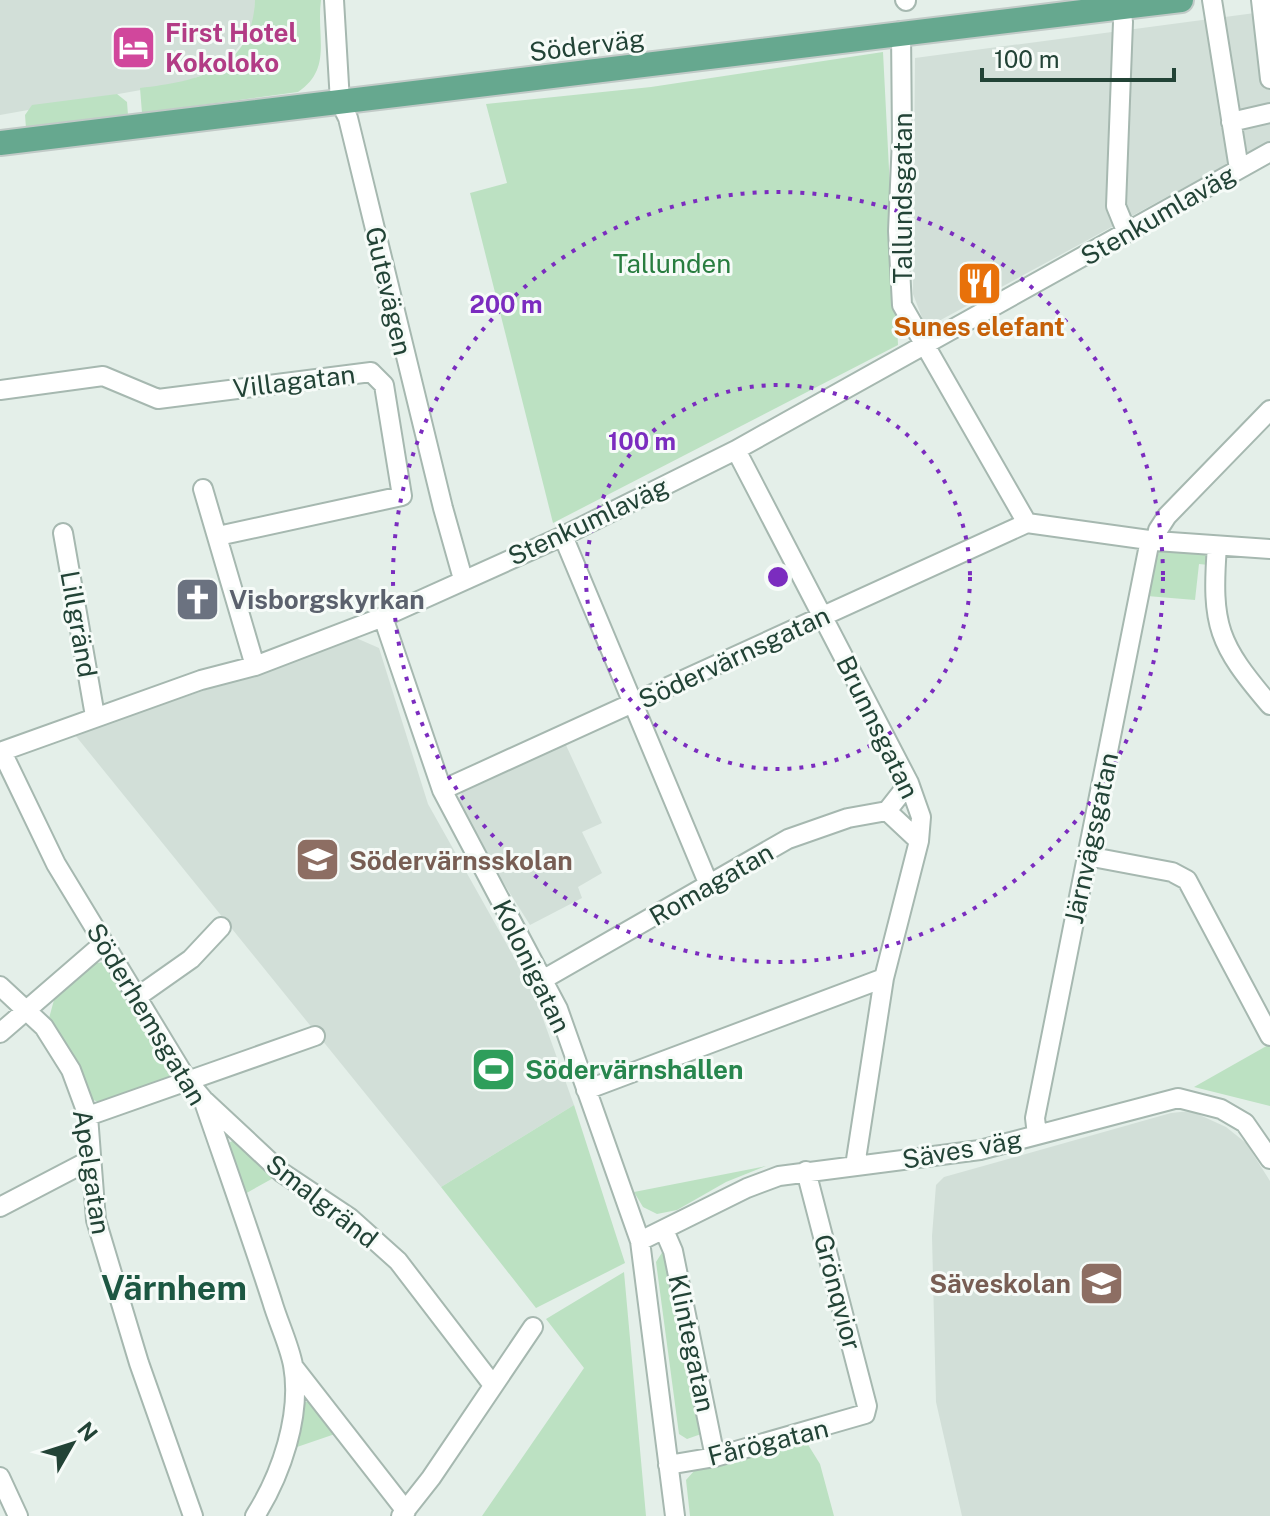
<svg xmlns="http://www.w3.org/2000/svg" width="1270" height="1516" font-family="'Public Sans',sans-serif">
	<style>
		.built { fill: #d2dfd8 }
		.green { fill: #bce1c2 }
		.lines { fill: none; stroke-linecap: round; stroke-linejoin: round }
		.minor-casing { stroke: #a6b8b0; stroke-width: 22 }
		.major-casing { stroke: #c1cac7; stroke-width: 28 }
		.minor { stroke: #fff; stroke-width: 18 }
		.major { stroke: #66a88f; stroke-width: 24 }
		.ring { fill: none; stroke: #7b2cbf; stroke-width: 4; stroke-dasharray: 4 8 }
		.labels { text-anchor: middle; dominant-baseline: central; stroke-width: 6; stroke-linejoin: round; paint-order: stroke }
		.hotel-label { font-size: 26px; font-weight: bold; fill: #b23c85; stroke: #f6fbf8; text-anchor: start }
		.street-label { font-size: 26px; fill: #224336; stroke: #f6fbf8 }
		.park-label { font-size: 26px; fill: #287d3f; stroke: #f6fbf8 }
		.food-label { font-size: 26px; font-weight: bold; fill: #c56008; stroke: #f6fbf8 }
		.worship-label { font-size: 26px; font-weight: bold; fill: #5b616d; stroke: #f6fbf8; text-anchor: start }
		.education-label { font-size: 26px; font-weight: bold; fill: #785e54; stroke: #f6fbf8; text-anchor: start }
		.leisure-label { font-size: 26px; font-weight: bold; fill: #27864d; stroke: #f6fbf8; text-anchor: start }
		.district-label { font-size: 34px; font-weight: bold; fill: #1c5742; stroke: #f6fbf8 }
		.centre { fill: #7b2cbf; stroke: #f6fbf8; stroke-width: 4 }
		.ring-label { font-size: 24px; text-anchor: middle; font-weight: bold; fill: #7b2cbf; stroke: #f6fbf8; stroke-width: 6; stroke-linejoin: round; paint-order: stroke }
	</style>
	<rect width="100%" height="100%" fill="#e4efe9"/>
	<path class="built" d="M0,0H255L254,28L224,65L186,82L0,115Z
		M1270,11V145L1209,174L926,328L913,294L915,58Z
		M356,638L379,648L428,804L533,991L574,1105L441,1187L75,735Z
		M565,743L602,823L582,832L602,873L578,887L582,898L530,925L498,874L459,799L464,788Z
		M1191,1111L1226,1127L1246,1143L1270,1181V1516H962L936,1402L932,1236L936,1185L944,1177L1171,1113Z"/>
	<path class="green" d="M255,0H321C316,36 333,69 298,92L142,113L140,88C199,81 252,70 255,0Z
		M883,52L898,345L553,523L470,193L507,183L486,104L651,87Z
		M117,94L127,102L128,115L26,128L25,115L32,105Z
		M1159,551L1211,555L1209,565L1199,564L1195,600L1147,596Z
		M105,962L173,1072L166,1081L98,1102L87,1097L48,1022L54,1000L96,963Z
		M1270,1044V1106L1194,1087Z
		M574,1105L625,1263L536,1308L441,1187Z
		M234,1140L277,1176L243,1195L227,1144Z
		M766,1166L726,1182L677,1210L657,1214L643,1207L634,1192Z
		M663,1251L669,1253L704,1433L687,1439L679,1434L656,1262Z
		M624,1272L646,1516H482L584,1368L546,1319Z
		M313,1401L335,1434L297,1447L299,1409L304,1402Z
		M807,1443L820,1464L834,1516H690L686,1480L694,1471Z"/>
	<g class="lines">
		<defs>
			<path id="minor" d="M334,0L340,102L348,118L443,508L463,579
				M905,0L906,1
				M1212,0L1239,169
				M1261,0L1270,79
				M1121,8L1123,22L1116,206L1127,233
				M901,31L902,139L898,231L902,305L1027,523
				M1231,122L1270,113
				M0,390L103,376L158,399L371,372L384,385L402,496L218,536
				M736,450L909,783L921,817L919,841L884,978L855,1166
				M203,489L255,666
				M1027,523L1156,541L1270,549
				M63,533L95,716
				M563,536L709,885
				M1156,541L1158,530L1167,516L1270,410
				M1217,546C1211,626 1218,644 1270,705
				M383,617L442,790L558,1009L640,1241L675,1516
				M0,752L201,680L255,666L383,617L563,536L736,450L1270,152
				M2,752L56,864L187,1080L203,1099C226,1166 250,1233 272,1301C278,1322 289,1344 293,1365C302,1415 281,1475 255,1516
				M909,783L887,811L919,841
				M442,790L1027,523
				M1087,856L1172,872L1187,880L1270,1036
				M544,979L788,839L848,818L887,811
				M0,986L44,1027L71,1070L88,1116L96,1220L139,1363L193,1516
				M137,997L191,959L221,927
				M0,1033L104,943
				M586,1090L884,978
				M205,1101L281,1172L350,1218L398,1261L493,1385
				M88,1116L315,1036
				M1037,1135L1035,1118L1150,540
				M0,1207L90,1160
				M664,1230L673,1251L715,1457
				M640,1241L747,1188L779,1176L980,1150L1178,1098L1221,1109L1245,1123L1270,1159
				M293,1366L406,1511
				M668,1465L715,1457L865,1414L867,1406L806,1171
				M0,1477L18,1516
				M401,1516L431,1478L533,1327"/>
			<path id="major" d="M0,143L1181,0"/>
		</defs>
		<use href="#minor" class="minor-casing"/>
		<use href="#major" class="major-casing"/>
		<use href="#minor" class="minor"/>
		<use href="#major" class="major"/>
	</g>
	<g class="ring">
		<circle cx="778" cy="577" r="192"/>
		<circle cx="778" cy="577" r="385"/>
	</g>
	<defs>
		<symbol id="hotel-square" viewBox="-11 -11 22 22"><rect x="-9" y="-9" width="18" height="18" rx="4" fill="#d1479c" stroke="#f6fbf8"/><path d="M-6-4.5h1.5V1H6V5H4.5V3h-9V5H-6ZM-4 0a1.8 1.8 0 1 1 3.6 0ZM.5 0V-2.5h3Q6-2.5 6 0Z" fill="#fff"/></symbol>
		<symbol id="restaurant-square" viewBox="-11 -11 22 22"><rect x="-9" y="-9" width="18" height="18" rx="4" fill="#e8710a" stroke="#f6fbf8"/><path d="M-5-6h1v4h1v-4h1v4h1v-4h1v5L-1.5 .5V6h-2V.5L-5-1ZM5-6V6H3V1.5H1.5Q1.5-4 5-6Z" fill="#fff"/></symbol>
		<symbol id="church-square" viewBox="-11 -11 22 22"><rect x="-9" y="-9" width="18" height="18" rx="4" fill="#6b7280" stroke="#f6fbf8"/><path d="M-1.2-6h2.4v3.5h3.3v2.4h-3.3V6h-2.4V-.1h-3.3v-2.4h3.3Z" fill="#fff"/></symbol>
		<symbol id="school-square" viewBox="-11 -11 22 22"><rect x="-9" y="-9" width="18" height="18" rx="4" fill="#8d6e63" stroke="#f6fbf8"/><path d="M0-5L7-2L0 1L-7-2ZM-4 1L0 2.5L4 1V4Q0 6-4 4Z" fill="#fff"/></symbol>
		<symbol id="stadium-square" viewBox="-11 -11 22 22"><rect x="-9" y="-9" width="18" height="18" rx="4" fill="#2e9e5b" stroke="#f6fbf8"/><path d="M0-5a6.5 5 0 1 0 0 10a6.5 5 0 1 0 0-10ZM-3.5-1.8h7v3.6h-7Z" fill="#fff"/></symbol>
	</defs>
	<g fill-rule="evenodd">
		<use href="#hotel-square" x="108" y="22" width="51" height="51"/>
		<use href="#restaurant-square" x="954" y="258" width="51" height="51"/>
		<use href="#church-square" x="172" y="574" width="51" height="51"/>
		<use href="#school-square" x="292" y="834" width="51" height="51"/>
		<use href="#stadium-square" x="468" y="1044" width="51" height="51"/>
		<use href="#school-square" x="1076" y="1258" width="51" height="51"/>
	</g>
	<g class="labels">
		<g class="hotel-label">
			<text x="165" y="32">First Hotel<tspan x="165" dy="30">Kokoloko</tspan></text>
		</g>
		<g class="street-label">
			<text transform="translate(587 45) rotate(-7)">Söderväg</text>
			<text transform="translate(902 198) rotate(-90)">Tallundsgatan</text>
			<text transform="translate(1158 215) rotate(-30)">Stenkumlaväg</text>
			<text transform="translate(389 291) rotate(77)">Gutevägen</text>
			<text transform="translate(294 381) rotate(-7)">Villagatan</text>
			<text transform="translate(588 521) rotate(-25)">Stenkumlaväg</text>
			<text transform="translate(79 624) rotate(80)">Lillgränd</text>
			<text transform="translate(734 657) rotate(-25)">Södervärnsgatan</text>
			<text transform="translate(878 727) rotate(64)">Brunnsgatan</text>
			<text transform="translate(1091 838) rotate(-78)">Järnvägsgatan</text>
			<text transform="translate(711 884) rotate(-30)">Romagatan</text>
			<text transform="translate(532 966) rotate(64)">Kolonigatan</text>
			<text transform="translate(147 1014) rotate(59)">Söderhemsgatan</text>
			<text transform="translate(962 1149) rotate(-10)">Säves väg</text>
			<text transform="translate(92 1172) rotate(81)">Apelgatan</text>
			<text transform="translate(322 1201) rotate(38)">Smalgränd</text>
			<text transform="translate(838 1292) rotate(75)">Grönqvior</text>
			<text transform="translate(692 1343) rotate(78)">Klintegatan</text>
			<text transform="translate(768 1442) rotate(-14)">Fårögatan</text>
		</g>
		<g class="park-label">
			<text x="672" y="263">Tallunden</text>
		</g>
		<g class="food-label">
			<text x="979" y="326">Sunes elefant</text>
		</g>
		<g class="worship-label">
			<text x="229" y="599">Visborgskyrkan</text>
		</g>
		<g class="education-label">
			<text x="349" y="860">Södervärnsskolan</text>
			<text x="1071" y="1283" text-anchor="end">Säveskolan</text>
		</g>
		<g class="leisure-label">
			<text x="525" y="1069">Södervärnshallen</text>
		</g>
		<g class="district-label">
			<text x="174" y="1288">Värnhem</text>
		</g>
	</g>
	<circle cx="778" cy="577" r="12" class="centre"/>
	<g class="ring-label">
		<text x="506" y="313">200 m</text>
		<text x="642" y="450">100 m</text>
	</g>
	<g transform="translate(72 1444) rotate(51)" stroke="#f6fbf8" stroke-width="6" paint-order="stroke">
	<path d="M0-6L14 30L0 20L-14 30Z" fill="#224336"/>
	<text y="-12" font-size="22" font-weight="bold" text-anchor="middle" fill="#224336">N</text>
	</g>
	<path d="M982 68v12h192v-12" fill="none" stroke="#224336" stroke-width="4"/>
	<text x="994" y="68" font-size="24" fill="#224336" stroke="#f6fbf8" stroke-width="6" paint-order="stroke">100 m</text>
</svg>
